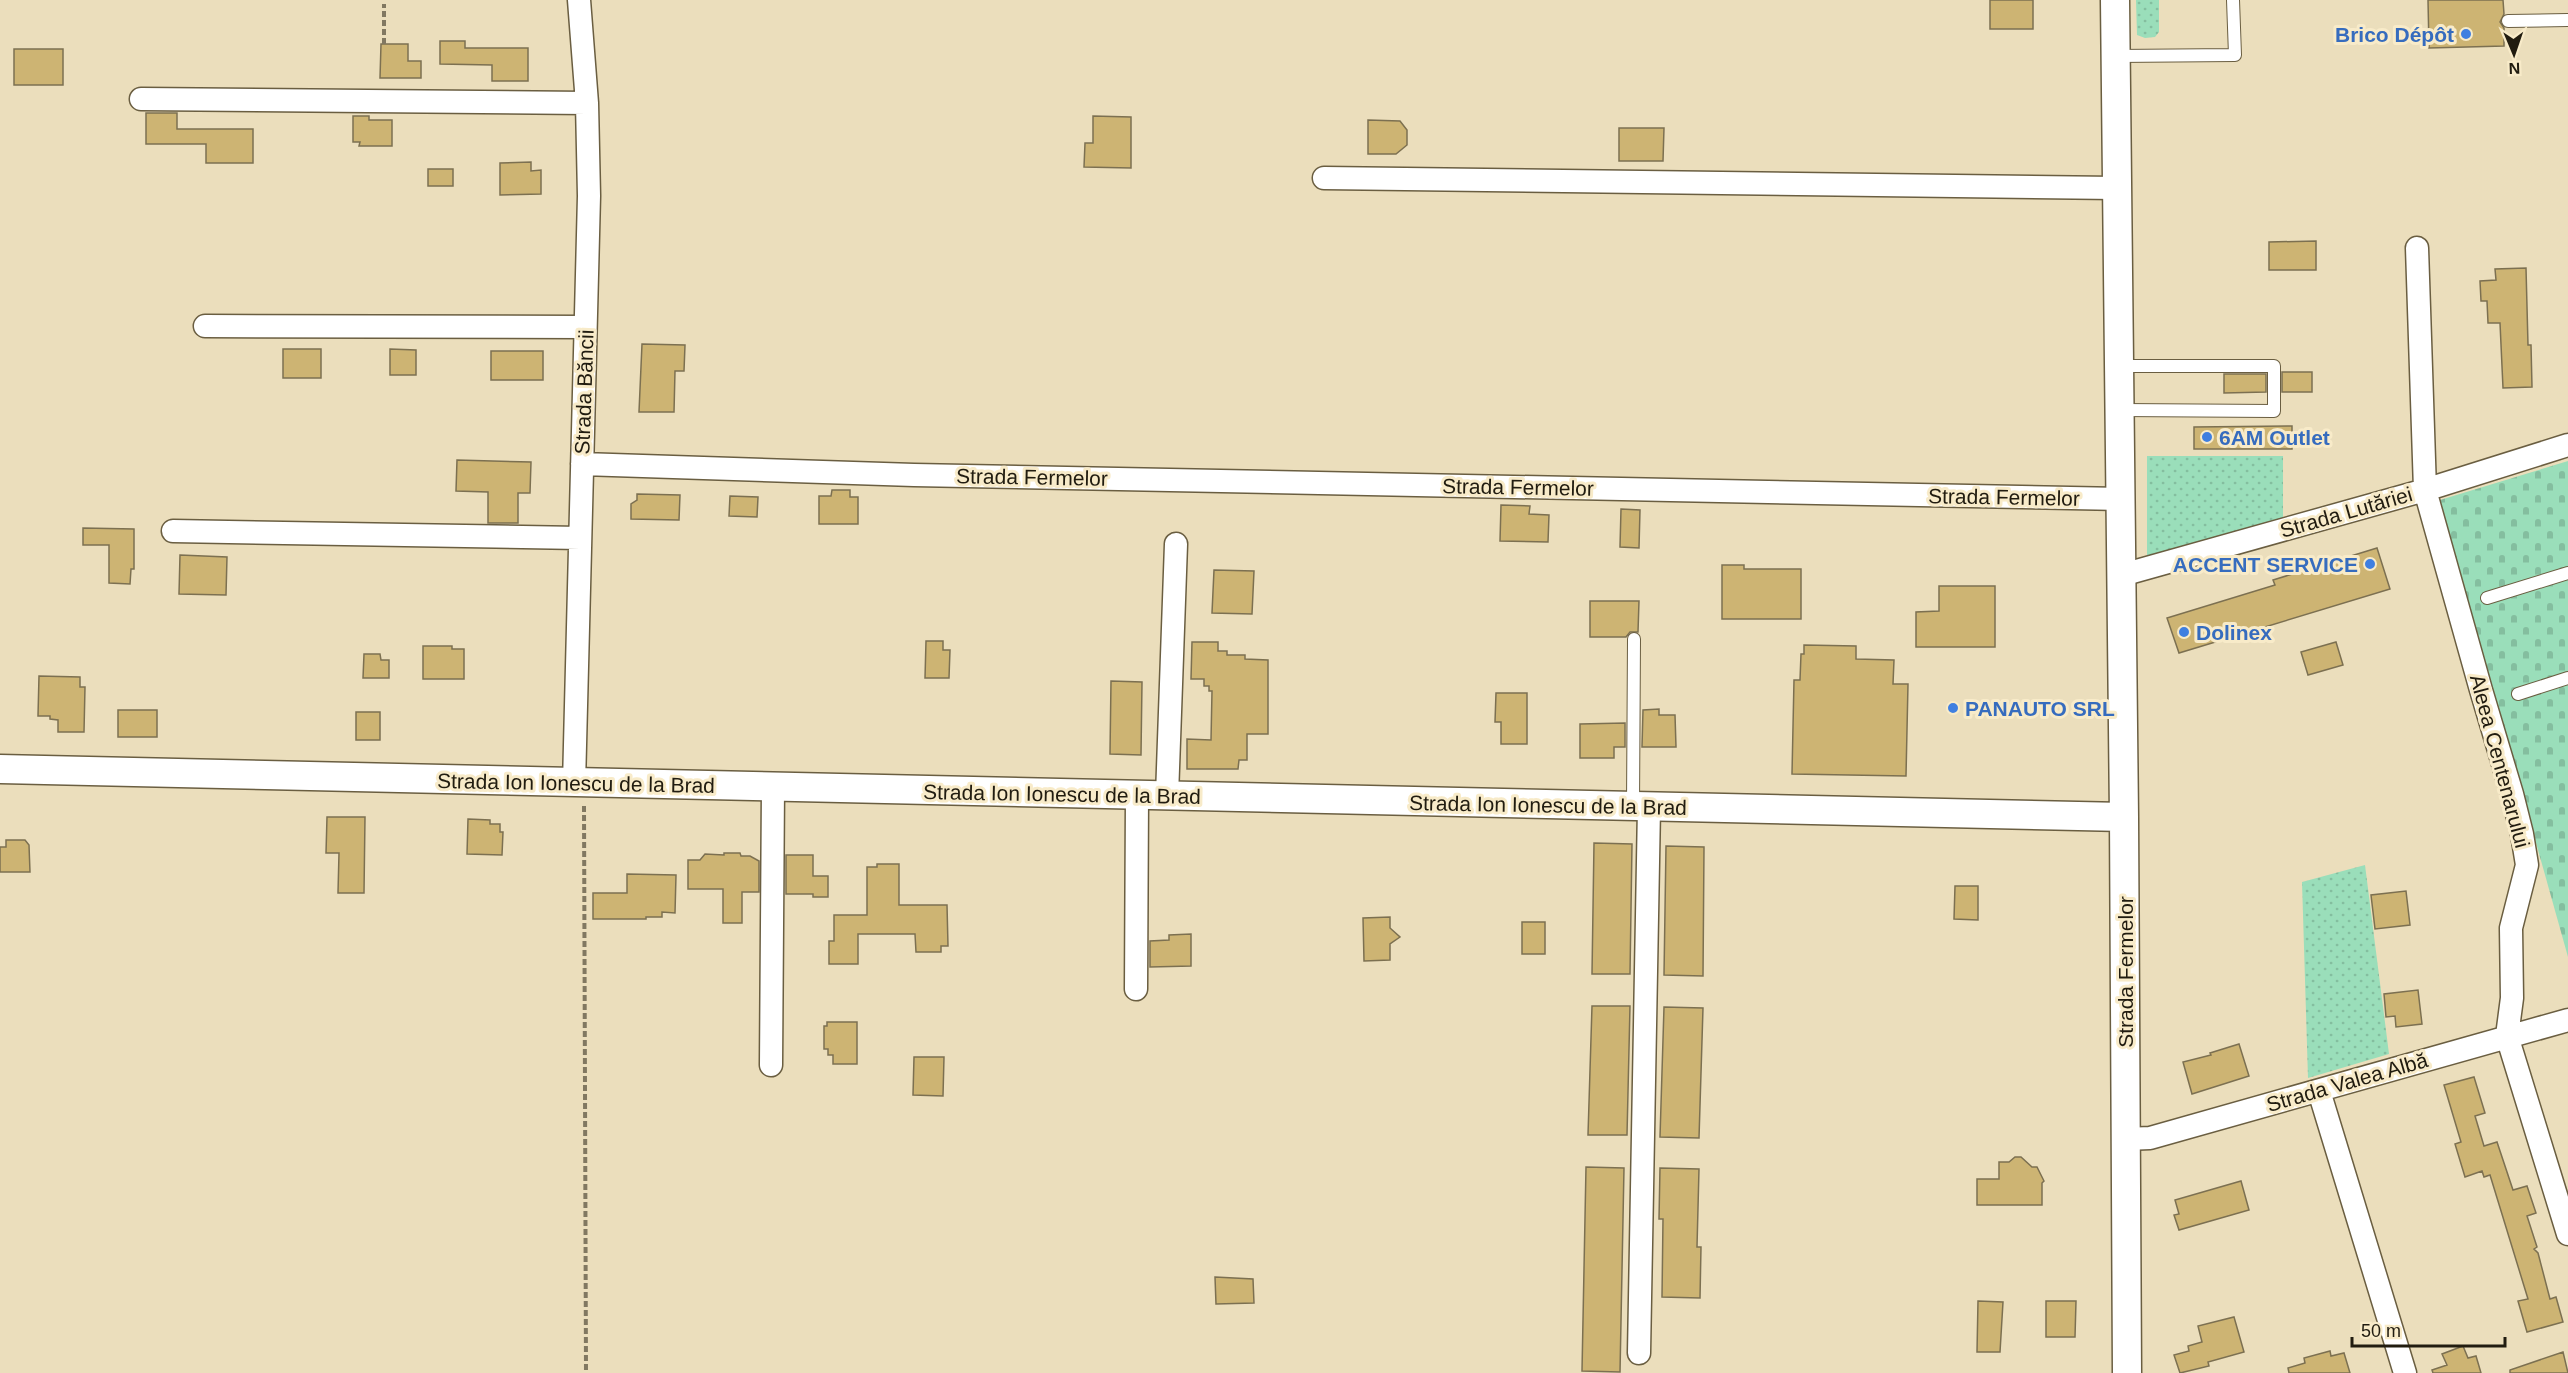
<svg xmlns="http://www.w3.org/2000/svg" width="2568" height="1373" font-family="Arial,sans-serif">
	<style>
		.grass { fill: url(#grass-dots) }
		.cemetery { fill: url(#cemetery-stones) }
		.building { fill: #cdb473; stroke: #7c7051; stroke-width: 1.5 }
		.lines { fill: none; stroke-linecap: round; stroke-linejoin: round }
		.service-casing { stroke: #6a5e41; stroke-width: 14 }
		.minor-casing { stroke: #6a5e41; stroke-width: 25 }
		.tertiary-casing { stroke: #6a5e41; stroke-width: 31 }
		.path { stroke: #817861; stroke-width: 4; stroke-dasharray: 6 3; stroke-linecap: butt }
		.service { stroke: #fff; stroke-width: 12 }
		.minor { stroke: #fff; stroke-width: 22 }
		.tertiary { stroke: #fff; stroke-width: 28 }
		.shop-dot { fill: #3f7fe0; stroke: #f8ebc9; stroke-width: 2 }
		.labels { text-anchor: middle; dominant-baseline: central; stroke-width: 6; stroke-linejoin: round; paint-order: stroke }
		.shop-label { font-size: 21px; font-weight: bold; fill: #366cbe; stroke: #f8ebc9; text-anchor: start }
		.street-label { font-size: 21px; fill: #211c10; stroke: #f8ebc9 }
	</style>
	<defs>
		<pattern id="grass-dots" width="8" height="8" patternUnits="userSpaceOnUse" patternTransform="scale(1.5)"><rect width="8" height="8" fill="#9adeba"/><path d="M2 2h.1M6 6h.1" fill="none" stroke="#84be9f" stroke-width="1.8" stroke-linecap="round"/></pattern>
		<pattern id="cemetery-stones" width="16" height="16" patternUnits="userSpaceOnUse" patternTransform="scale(1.5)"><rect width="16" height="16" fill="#9adeba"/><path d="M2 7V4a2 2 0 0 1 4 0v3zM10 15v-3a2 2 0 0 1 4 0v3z" fill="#84be9f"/></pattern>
	</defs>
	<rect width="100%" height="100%" fill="#ebdebc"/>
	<path class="grass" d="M2136,0H2159V32L2155,37L2145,38L2137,35Z
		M2147,456H2283V518L2147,557Z
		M2365,865L2389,1054L2308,1078L2302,882Z"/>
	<path class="cemetery" d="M2568,461V957L2440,500Z"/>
	<path class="building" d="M1990,0H2033V29H1990Z
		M2428,0H2503L2504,14L2500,22L2504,28V46L2429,48Z
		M440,41H465V48H528V81H492V65L440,64Z
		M381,44H408V61H421V78H380Z
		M14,49H63V85H14Z
		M146,113H177V129H253V163H206V144H146Z
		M353,116H369V120H392V146H359L360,142H353Z
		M1093,116L1131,117V168L1084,167L1085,143H1093Z
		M1368,120L1400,121L1407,130V145L1396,154H1368Z
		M1619,128H1664L1663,161H1619Z
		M531,162V171L541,170V194L500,195V163Z
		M428,169H453V186H428Z
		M2316,241V270H2269V242Z
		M2526,268L2528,345H2531L2532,387L2503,388L2500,323H2488L2487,301H2481L2480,281L2496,280L2495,269Z
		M642,344L685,345L684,371H675L674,412H639Z
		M283,349H321V378H283Z
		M390,349L416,350V375H390Z
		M491,351H543V380H491Z
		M2282,372H2312V392H2282Z
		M2224,374H2266V392L2224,393Z
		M2292,426V449H2194V427Z
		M457,460L531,462L530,493H518V523H488V492L456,491Z
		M832,490H850V497H858V524H819V496H831Z
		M637,494L680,495L679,520L631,519V504L637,500Z
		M730,496L758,497L757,517L729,516Z
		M1501,505L1530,506L1529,514L1549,515L1548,542L1500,541Z
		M1621,509L1640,510L1639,548L1620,547Z
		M83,528L134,529V569H131L130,584L109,583V545H83Z
		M2377,548L2390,589L2179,653L2167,618L2275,585L2273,580Z
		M180,555L227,557L226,595L179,594Z
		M1722,565H1744V569H1801V619H1722Z
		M1214,570L1254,571L1252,614L1212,613Z
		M1939,586H1995V647H1916V612L1939,611Z
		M1590,601H1639L1638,632H1630L1626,637H1590Z
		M926,641H943V650H950L949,678H925Z
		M1192,642H1218V651H1227V655H1245V659L1268,660V734H1247V760H1239L1238,769H1187V739L1211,740L1212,691H1209V686H1204V679H1191Z
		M2336,642L2343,665L2308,675L2301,652Z
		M1804,645L1856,646V659L1894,660L1893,684H1908L1906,776L1792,774L1794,680H1800L1801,654H1804Z
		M423,646H452V649H464V679H423Z
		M364,654H380L381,660H389V678H363Z
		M39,676L80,677V687H85L84,732H58V720L50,719V716H38Z
		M1111,681L1142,682L1141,755L1110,754Z
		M1496,693H1527V744H1501V722H1495Z
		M1659,709V715H1675L1676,747H1642L1643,710Z
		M118,710H157V737H118Z
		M356,712H380V740H356Z
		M1625,723V747H1614V758H1580V724Z
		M327,817H365L364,893H338L339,853H326Z
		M468,819L490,820V824H500V832H503L502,855L467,854Z
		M6,840H25L29,845L30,872H0V847H6Z
		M1594,843L1632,844L1630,974H1592Z
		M1666,846L1704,847L1703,976L1664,975Z
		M724,853H740L741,856H750L759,861V892H742V923H723V889H688V860H700L705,854L724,855Z
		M786,855H813V876H828V897H813V894H786Z
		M877,864H899V905H947L948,946H941V952H916L915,934H858V964H829V941H834V915H867V867H877Z
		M627,874L676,875L675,913L662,912V917H646V919H593V893H627Z
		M1955,886H1978V920L1954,919Z
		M2406,891L2410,925L2375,929L2371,895Z
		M1390,917V928L1400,937L1390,944V960L1364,961L1363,918Z
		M1522,922H1545V954H1522Z
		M1191,934V966L1150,967V941L1169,940V935Z
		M2418,990L2422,1024L2396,1027L2395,1016L2386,1017L2384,994Z
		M1592,1006H1630L1627,1135H1588Z
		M1664,1007L1703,1008L1699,1138L1660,1137Z
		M827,1022H857V1064H833V1055H828V1049H824V1026H827Z
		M2239,1044L2249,1076L2192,1094L2183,1062L2211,1055L2210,1053Z
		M914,1057H944L943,1096L913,1095Z
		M2474,1077L2485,1113L2475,1116L2484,1146L2497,1142L2513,1190L2527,1186L2536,1213L2527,1216L2537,1247L2534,1249L2538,1253L2550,1299L2556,1297L2563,1322L2527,1332L2518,1301L2528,1299L2490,1175L2484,1177L2482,1171L2465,1177L2455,1144L2461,1142L2444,1085Z
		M2015,1157H2021L2032,1167H2037L2044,1181L2042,1183V1205H1977V1179H1999V1162H2009Z
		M1586,1167L1624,1168L1620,1372L1582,1371Z
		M1660,1168L1699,1169L1697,1247H1701L1700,1298L1662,1297L1663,1219H1659Z
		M2241,1181L2249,1210L2179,1230L2174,1215L2179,1214L2175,1200Z
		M1215,1277L1253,1279L1254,1303L1216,1304Z
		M1978,1301L2003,1302L2000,1352H1977Z
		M2046,1301H2076L2075,1337H2046Z
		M2234,1317L2244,1352L2208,1362L2209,1366L2180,1373L2174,1355L2189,1351L2188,1346L2202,1342L2198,1326Z
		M2463,1346L2468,1358L2476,1356L2481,1373H2433L2432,1370L2447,1365L2442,1354Z
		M2330,1351L2331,1356L2344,1353L2350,1373H2289L2288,1368L2305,1363L2304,1358Z
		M2563,1352L2568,1373H2510V1370Z"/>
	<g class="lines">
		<defs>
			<path id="service" d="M2508,21L2568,20
				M2116,56L2235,55L2233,0
				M2119,366H2274V411L2120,410
				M2487,598L2568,573
				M2518,694L2568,678
				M1633,806L1634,639"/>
			<path id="minor" d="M141,99L587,103
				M1324,178L2116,188
				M2417,248L2425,490L2481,690L2512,794L2522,834L2527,865L2511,928L2512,998L2507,1036L2568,1234
				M205,326L585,327
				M582,464L914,475L2122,499
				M173,531L580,538
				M2122,575L2425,490L2568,445
				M574,784L589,196L587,103L579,0
				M1167,796L1176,544
				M1136,989L1137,796
				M771,1065L773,787
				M2319,1091L2405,1373
				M2126,1139L2150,1138L2568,1020
				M1639,1353L1649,807"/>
			<path id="tertiary" d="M2115,0L2124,817L2127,1373
				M0,769L2124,817"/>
		</defs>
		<use href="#service" class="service-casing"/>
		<use href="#minor" class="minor-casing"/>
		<use href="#tertiary" class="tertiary-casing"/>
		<path class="path" d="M384,44V4
			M584,806L586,1373"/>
		<use href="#service" class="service"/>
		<use href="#minor" class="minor"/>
		<use href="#tertiary" class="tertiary"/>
	</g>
	<g class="shop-dot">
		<circle cx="2466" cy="34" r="6"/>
		<circle cx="2207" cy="437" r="6"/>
		<circle cx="2370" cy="564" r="6"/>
		<circle cx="2184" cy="632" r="6"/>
		<circle cx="1953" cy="708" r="6"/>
	</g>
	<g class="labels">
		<g class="shop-label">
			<text x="2454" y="34" text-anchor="end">Brico Dépôt</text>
			<text x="2219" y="437">6AM Outlet</text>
			<text x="2358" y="564" text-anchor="end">ACCENT SERVICE</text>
			<text x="2196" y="632">Dolinex</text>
			<text x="1965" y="708">PANAUTO SRL</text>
		</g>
		<g class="street-label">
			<text transform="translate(584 392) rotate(-88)">Strada Băncii</text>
			<text transform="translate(1032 477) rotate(1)">Strada Fermelor</text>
			<text transform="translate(1518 487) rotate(1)">Strada Fermelor</text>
			<text transform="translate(2004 497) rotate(1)">Strada Fermelor</text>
			<text transform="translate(2346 512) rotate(-16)">Strada Lutăriei</text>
			<text transform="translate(2500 761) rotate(75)">Aleea Centenarului</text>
			<text transform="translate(576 783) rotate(1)">Strada Ion Ionescu de la Brad</text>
			<text transform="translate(1062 794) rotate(1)">Strada Ion Ionescu de la Brad</text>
			<text transform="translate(1548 805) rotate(1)">Strada Ion Ionescu de la Brad</text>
			<text transform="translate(2125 972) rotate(-90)">Strada Fermelor</text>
			<text transform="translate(2347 1082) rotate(-16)">Strada Valea Albă</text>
		</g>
	</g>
	<g transform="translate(2514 54) rotate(178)" stroke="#f8ebc9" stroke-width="4.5" paint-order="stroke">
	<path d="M0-4.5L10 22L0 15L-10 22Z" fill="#211c10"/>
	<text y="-9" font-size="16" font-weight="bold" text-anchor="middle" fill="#211c10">N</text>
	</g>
	<path d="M2352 1337v9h153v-9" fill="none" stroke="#211c10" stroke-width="3"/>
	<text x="2361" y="1337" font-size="18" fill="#211c10" stroke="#f8ebc9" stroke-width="4.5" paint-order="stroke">50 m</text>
</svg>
